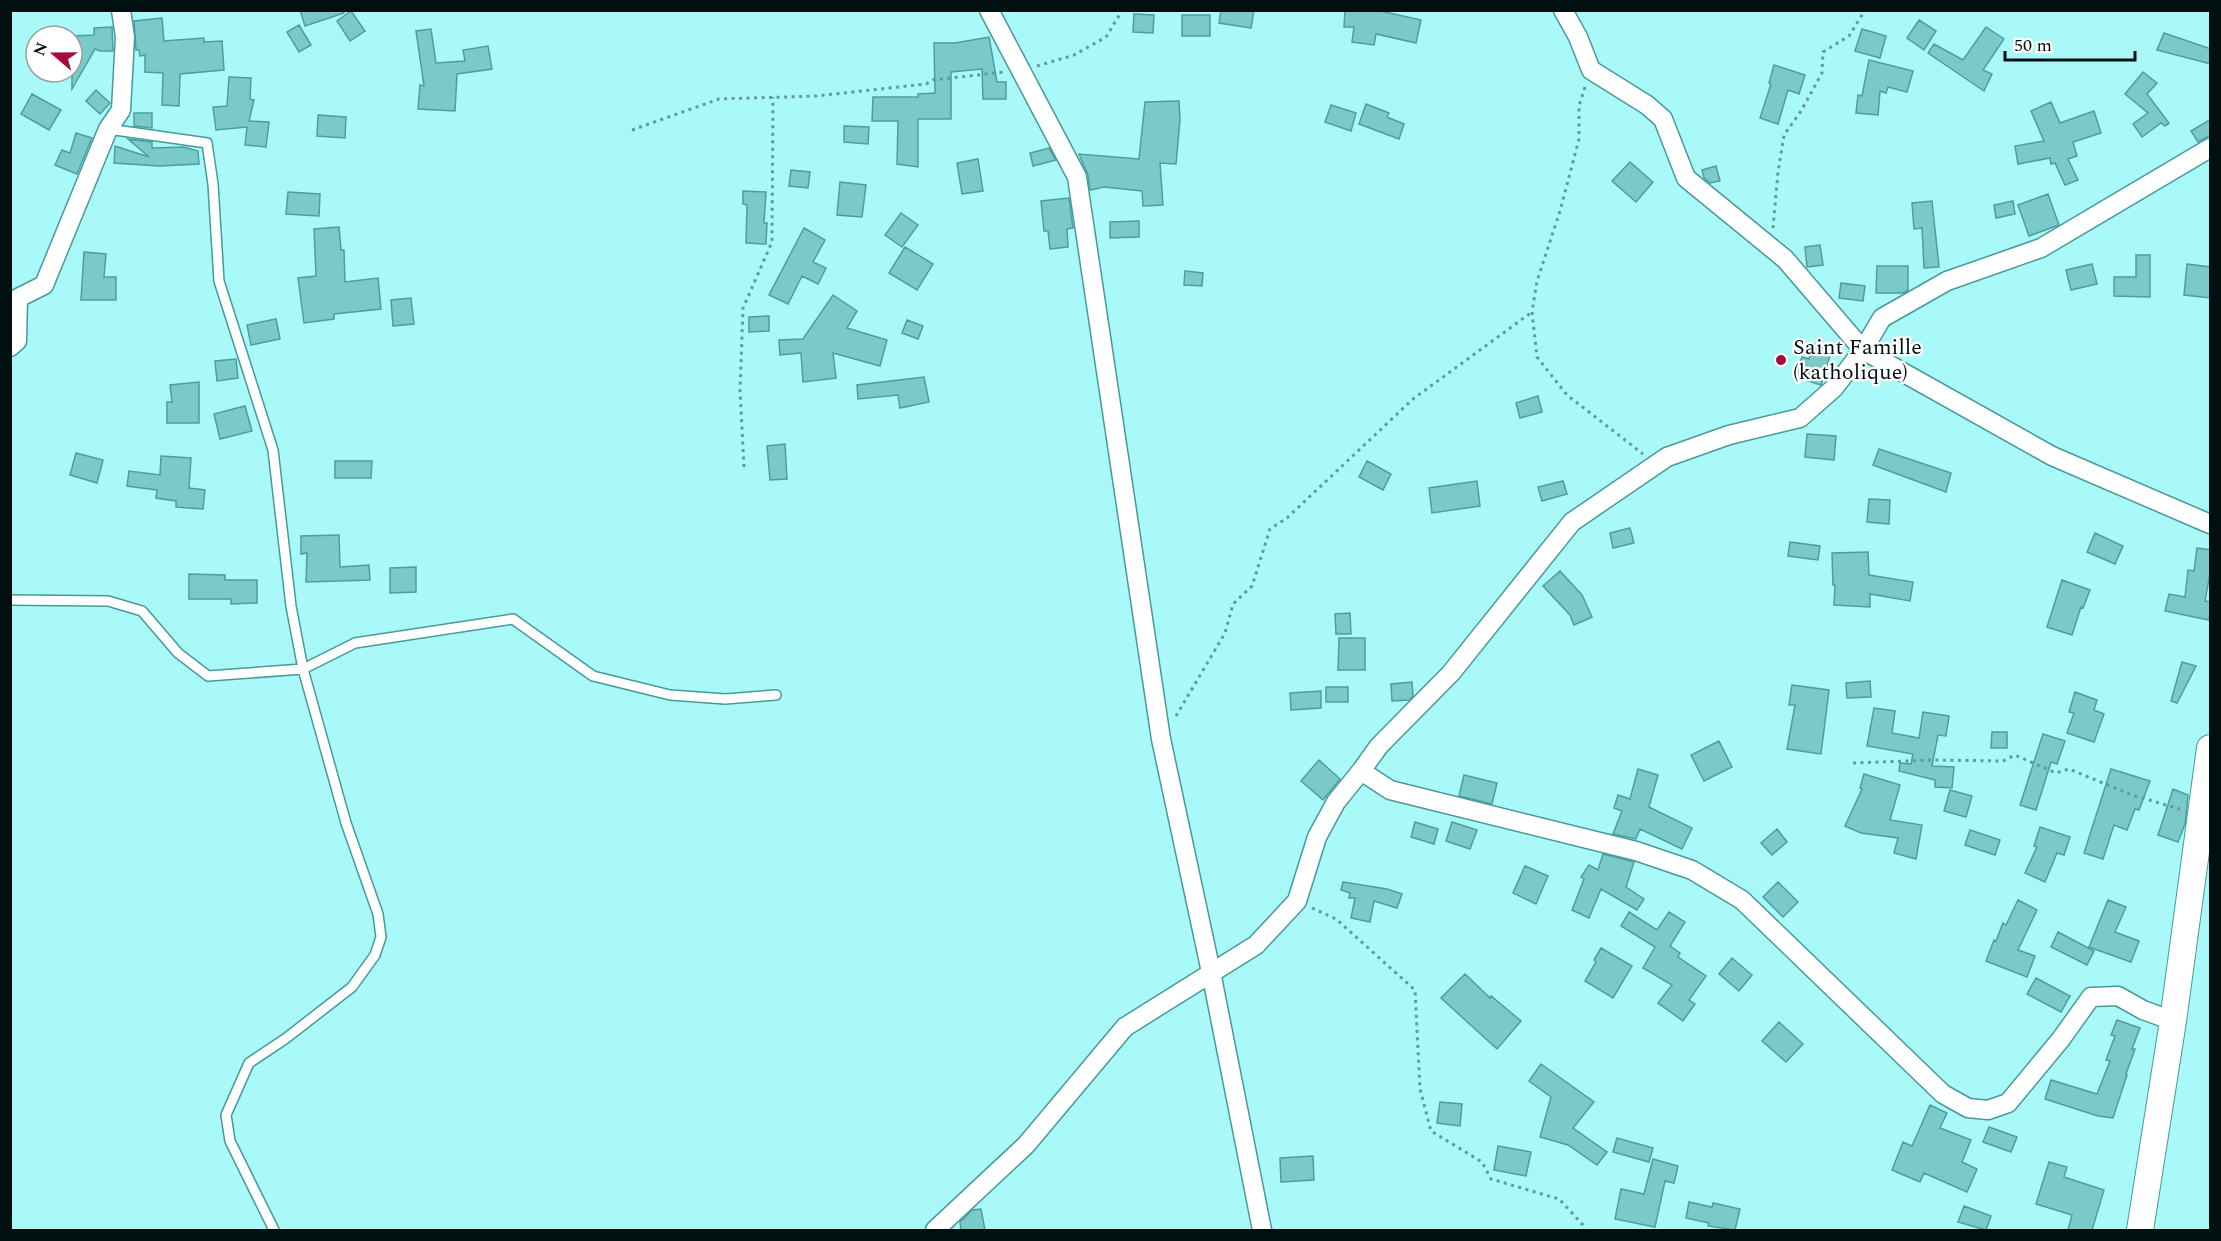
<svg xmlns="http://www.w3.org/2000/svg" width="2221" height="1241" font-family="Spectral,serif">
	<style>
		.building { fill: #7acac9; stroke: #4d9e9e; stroke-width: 1.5 }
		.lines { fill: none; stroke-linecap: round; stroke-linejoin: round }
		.lane-casing { stroke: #499999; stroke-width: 12 }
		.street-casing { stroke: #499999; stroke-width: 21 }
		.secondary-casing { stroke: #499999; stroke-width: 28 }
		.path { stroke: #639a99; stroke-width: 3; stroke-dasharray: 3 4.5; stroke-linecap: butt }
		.lane { stroke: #fff; stroke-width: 9 }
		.street { stroke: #fff; stroke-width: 18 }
		.secondary { stroke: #fff; stroke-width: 26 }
		.poi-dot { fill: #a60c37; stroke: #fff; stroke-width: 2 }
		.labels { text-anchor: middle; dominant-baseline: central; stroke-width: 4.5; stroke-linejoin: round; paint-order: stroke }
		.poi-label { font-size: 22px; fill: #001010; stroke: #fff; text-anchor: start }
	</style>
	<rect width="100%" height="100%" fill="#a8f9f8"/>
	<path class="building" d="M300,10H344V13L305,26Z
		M1221,10H1254L1251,28L1219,23Z
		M1345,10H1376L1421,20L1416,43L1376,34L1374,45L1352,42L1354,27H1344Z
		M351,11L365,31L350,41L337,21Z
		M1134,14L1154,15L1153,33L1133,32Z
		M1182,15H1210V36H1182Z
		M162,18L164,41L204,38V42L222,41L224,70L180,74L179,106L162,105L163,73L145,72V55L140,56L139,50H136L134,21Z
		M1919,20L1936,31L1924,50L1907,38Z
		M299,25L311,45L299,52L287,32Z
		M112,27L113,51H100L95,49L72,89V40H74L72,39V36L94,35V28Z
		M1986,27L2004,39L1983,70L1992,74L1984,91L1928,53L1934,44L1963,60Z
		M431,29L436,63L465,61L463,50L488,46L492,69L457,74L455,111L418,109L420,85L424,86L416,31Z
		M1862,29L1886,36L1880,58L1855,51Z
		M2164,33L2211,49V64L2157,50Z
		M989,37L997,82H1006V99H983L982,69L951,72V119H918V167L897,164L898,121H872L873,97H918V94L935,93L934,43H955Z
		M1869,60L1913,71L1907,92L1888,87L1886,93L1880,91L1878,115L1856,113L1858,95L1862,96Z
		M1774,65L1805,75L1799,94L1788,90L1778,124L1760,118L1771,84L1769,83Z
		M2143,72L2157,83L2147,94L2169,123L2165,126L2161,123L2142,137L2133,124L2148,113L2125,94Z
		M229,77L251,78L250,99L254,100L249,121L269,122L266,147L245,145L247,127L216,130L213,107L227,106Z
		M96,90L110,103L100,114L86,101Z
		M32,94L61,110L49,130L21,114Z
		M1179,101L1180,120L1176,164L1160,163L1163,205L1143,206L1142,191L1104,187L1090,190L1088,175L1079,154L1139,159L1145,102Z
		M2051,102L2060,123L2094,111L2101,133L2073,142L2077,156L2068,159L2078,180L2065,185L2055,163L2051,164L2050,158L2018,164L2015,146L2044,141L2031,111Z
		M1366,104L1389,113L1387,117L1404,124L1399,139L1359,124Z
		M1331,105L1356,113L1351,131L1325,122Z
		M134,113H152V128L134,126Z
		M318,115L346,117L345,138L317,136Z
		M2211,119V135L2198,142L2191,131Z
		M844,126L869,127L868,144L844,142Z
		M76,133L92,138L77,174L55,165L62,150L70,153Z
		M128,139L152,142V148L184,147L198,151L199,164L159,166L114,163L115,146L149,157Z
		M1049,148L1056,160L1033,166L1030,153Z
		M978,159L983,191L962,194L957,163Z
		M1630,162L1653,182L1636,202L1612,181Z
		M1716,166L1720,181L1710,183L1704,178L1702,170Z
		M791,170L810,172L808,188L789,186Z
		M840,182L866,185L862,217L837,215Z
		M743,191L766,192L764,223H767L766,244L746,243L747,205L743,204Z
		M288,192L320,194L319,216L286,214Z
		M2048,194L2059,225L2029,236L2018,205Z
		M1069,198L1073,228L1067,229L1068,247L1050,249L1048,231H1044L1041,201Z
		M1932,201L1939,267L1924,268L1922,228L1914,229L1912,203Z
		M2013,201L2015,214L1996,218L1994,205Z
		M901,213L918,225L902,247L885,235Z
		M1139,221V237L1110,238V222Z
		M339,227L341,250H344L345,282L378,278L381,309L334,314V319L304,323L298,278L316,276L314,229Z
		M804,228L825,240L813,262L826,268L818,284L802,276L788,304L769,295Z
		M1820,245L1823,265L1807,267L1805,247Z
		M905,247L933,264L917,290L889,273Z
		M84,252L106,254L104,277H116V300H81Z
		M2136,255H2150V297L2114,296V277H2136Z
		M2092,264L2097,284L2071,290L2066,270Z
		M2187,264L2211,267V298L2184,295Z
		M1877,266H1908V290L1903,293H1876Z
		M1185,271L1203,273L1202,286L1184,285Z
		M1841,283L1865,286L1863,301L1839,298Z
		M833,295L857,311L847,328L887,340L880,366L833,353L836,378L803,382L801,353L780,355L779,340L803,339Z
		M411,298L414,324L393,326L391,300Z
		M769,316V331L749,332V317Z
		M276,319L280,339L251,345L247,325Z
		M907,320L923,326L918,339L902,333Z
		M1814,344L1832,349L1821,385L1796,377L1802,357L1809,359Z
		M236,359L238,378L217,381L215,361Z
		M924,377L929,402L900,408L898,395L858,399L857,385Z
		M199,382V423H167V402H172L170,385Z
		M1538,396L1542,412L1520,418L1516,403Z
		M245,406L252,431L220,439L214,414Z
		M1807,434L1836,436L1834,460L1805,457Z
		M785,444L787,479L770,480L767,446Z
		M1879,449L1951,473L1946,492L1873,465Z
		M76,453L103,460L97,483L70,475Z
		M161,456L191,458L189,488L205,490L203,509L176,507V501L156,498L157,490L127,486L129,471L160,475Z
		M335,461H372L371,478H335Z
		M1367,461L1391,474L1383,490L1359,477Z
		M1477,481L1480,506L1432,513L1429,488Z
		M1563,481L1567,494L1542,501L1538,487Z
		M1869,499L1890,500L1889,524L1867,522Z
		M1630,528L1634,543L1613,548L1610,533Z
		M2095,533L2123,546L2115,564L2087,552Z
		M339,535L340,567L369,565L370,580L306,582L307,553L301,554V536Z
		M1790,542L1820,546L1818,560L1788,556Z
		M2197,548L2211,550V568L2205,601L2211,602L2209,620L2165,611L2169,594L2185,597L2188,570L2194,571Z
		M1868,552L1869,575L1913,582L1910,601L1870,594V607L1834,605L1835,585H1833L1832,553Z
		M416,567V592L390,593V568Z
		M1560,571L1582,595L1592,617L1574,625L1570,615L1543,586Z
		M189,574L225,575V580H257V603L231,604V599H189Z
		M2062,580L2090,590L2083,608L2081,607L2072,635L2047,627Z
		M1350,613L1351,634H1336L1335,614Z
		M1339,638H1365V670H1338Z
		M2182,662L2196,666L2177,703L2171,701Z
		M1870,681L1871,697L1847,698L1846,683Z
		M1412,682L1413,696L1409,700L1392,701L1391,684Z
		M1792,685L1829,690L1821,754L1787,749L1795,705H1789Z
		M1326,687H1348V702H1326Z
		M1321,691V708L1291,710L1290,693Z
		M2075,692L2097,700L2094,710L2104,714L2094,742L2067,733L2074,713L2069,712Z
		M1874,708L1895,711L1892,733L1919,738L1923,712L1949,716L1946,736L1938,735L1932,766L1954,767L1952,788L1935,787V780L1899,771L1900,763L1911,764L1913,754L1867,746Z
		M1992,732H2007V748H1991Z
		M2043,734L2065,741L2057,764L2051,762L2036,810L2020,805Z
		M1719,741L1732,767L1704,781L1691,755Z
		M1319,760L1340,779L1323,800L1301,781Z
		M1638,769L1658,775L1649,807L1692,828L1682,849L1640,829L1636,839L1613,834L1622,811L1614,808L1618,795L1630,799Z
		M2111,769L2150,781L2139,810L2135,809L2127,830L2114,825L2103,859L2084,853Z
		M1864,774L1900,785L1890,820L1922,825L1916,859L1894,853L1898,838L1861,833L1845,826L1862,789L1860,788Z
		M1464,775L1497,783L1492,804L1459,796Z
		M2173,789L2188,795L2185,824L2178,842L2158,835Z
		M1950,790L1972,796L1966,817L1944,811Z
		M1415,822L1438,829L1434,844L1411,837Z
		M1452,822L1477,830L1470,849L1446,841Z
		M2040,827L2070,837L2064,855L2057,853L2045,882L2025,873L2037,847L2034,846Z
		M1777,829L1787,842L1772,855L1761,843Z
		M1970,830L2000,840L1995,855L1965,845Z
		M1603,854L1634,862L1626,887L1644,899L1637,910L1601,889L1589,918L1572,910L1584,879L1581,877L1589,865L1598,870Z
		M1525,866L1548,876L1536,904L1513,893Z
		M1343,882L1387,889L1402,894L1397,908L1374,901L1370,922L1351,918L1355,898H1349L1350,893L1341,890Z
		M1778,882L1798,902L1783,917L1763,897Z
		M2018,900L2037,910L2018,950L2035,956L2027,977L1986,961L1994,940L1996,941L2003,923L2006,925Z
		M2108,900L2126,907L2115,932L2139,941L2131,962L2089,947Z
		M1629,912L1657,930L1669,912L1685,922L1670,946L1680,953L1678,957L1706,976L1689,1000L1695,1004L1683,1021L1658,1003L1672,985L1643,968L1655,947L1621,926Z
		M2058,932L2094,951L2087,965L2051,947Z
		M1601,948L1632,966L1613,998L1585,981L1596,962L1594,960Z
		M1732,958L1752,975L1739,991L1719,974Z
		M1465,974L1490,998L1491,996L1521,1021L1497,1049L1441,998Z
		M2036,978L2070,996L2061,1012L2027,994Z
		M2117,1020L2140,1028L2132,1049H2135L2126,1074L2127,1075L2113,1118L2098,1116L2045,1099L2051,1080L2097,1094L2110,1061L2106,1060L2115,1036L2111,1035Z
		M1779,1022L1803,1044L1786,1062L1762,1041Z
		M1541,1064L1594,1102L1573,1128L1607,1152L1597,1165L1568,1145L1540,1137L1551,1097L1529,1081Z
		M1440,1102L1462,1104L1460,1126L1437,1123Z
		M1930,1105L1947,1113L1940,1128L1971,1140L1962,1162L1977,1169L1967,1192L1924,1173L1920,1182L1892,1170L1903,1142L1912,1146Z
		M1989,1127L2017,1137L2011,1152L1983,1142Z
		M1617,1138L1653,1148L1649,1162L1613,1152Z
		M1498,1146L1531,1152L1526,1176L1494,1170Z
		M1313,1156L1314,1180L1281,1182L1280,1158Z
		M1653,1159L1678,1166L1674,1183L1665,1181L1655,1227L1615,1219L1621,1189L1644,1194Z
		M2049,1162L2067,1167L2064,1177L2104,1190L2092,1230H2068L2072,1215L2036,1204Z
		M1689,1202L1712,1207L1713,1203L1740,1209L1735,1230L1708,1226L1709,1223L1686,1218Z
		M1964,1206L1991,1216L1986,1230L1958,1222Z
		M981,1209L985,1230H961L960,1222L972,1210Z"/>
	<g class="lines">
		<defs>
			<path id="lane" d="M108,129L207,143L213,184L219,281L273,450L291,606L303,669L346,823L378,914L381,937L375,955L352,987L285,1039L249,1063L226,1115L230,1141L274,1230
				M10,600L108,601L142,611L178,653L208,676L303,669L355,643L513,619L593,676L670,695L725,699L776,695"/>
			<path id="street" d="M989,10L1077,177L1161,739L1211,972L1262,1230
				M1563,10L1578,37L1591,70L1647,105L1663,119L1686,178L1785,259L1863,350L2052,456L2210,524
				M10,347L17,341L18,298L44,285L108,129L121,110L125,37L121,10
				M1361,771L1390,790L1636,851L1692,870L1742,900L1943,1094L1968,1108L1988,1110L2008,1103L2061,1039L2091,997L2118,996L2143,1010L2173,1021
				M935,1230L1026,1145L1125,1027L1256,945L1297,901L1317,837L1336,802L1361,771L1379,746L1451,673L1572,522L1667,457L1729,435L1800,418L1834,388L1863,350L1882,318L1947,281L2041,248L2210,148"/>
			<path id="secondary" d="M2140,1230L2173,1021L2210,748"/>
		</defs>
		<use href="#lane" class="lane-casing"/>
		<use href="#street" class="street-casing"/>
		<use href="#secondary" class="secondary-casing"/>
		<path class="path" d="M1037,66L1074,55L1106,37L1120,14L1119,10
			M1585,87L1579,106V139L1560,211L1537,281L1532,312L1537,357L1567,395L1643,454
			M632,130L719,99L816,96L926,84L933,80L1004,72
			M1773,228L1778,172L1784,135L1801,111L1822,73L1823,52L1849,36L1865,10
			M744,467L740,391L743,308L772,242L773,97
			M1176,716L1225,633L1233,604L1252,586L1270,529L1287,518L1413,399L1532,312
			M1853,763L1933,760L2003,761L2015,755L2056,773L2069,769L2132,795L2180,809
			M1312,908L1336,919L1415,990L1420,1089L1431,1131L1482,1162L1491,1179L1559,1199L1583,1225L1584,1230"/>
		<use href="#lane" class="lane"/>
		<use href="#street" class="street"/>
		<use href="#secondary" class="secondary"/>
	</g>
	<circle class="poi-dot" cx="1781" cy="360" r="6"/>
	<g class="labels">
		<g class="poi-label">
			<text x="1793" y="347">Saint Famille<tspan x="1793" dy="25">(katholique)</tspan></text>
		</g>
	</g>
	<rect width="2221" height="1241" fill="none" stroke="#001010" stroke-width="24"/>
	<g transform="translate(54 54) rotate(290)"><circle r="28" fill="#ffffff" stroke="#999f9f" stroke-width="1.5"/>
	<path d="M0-4.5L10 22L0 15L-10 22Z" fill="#a60c37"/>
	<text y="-9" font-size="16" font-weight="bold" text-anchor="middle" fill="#001010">N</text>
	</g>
	<path d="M2005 51v9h130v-9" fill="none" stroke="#001010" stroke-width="3"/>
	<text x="2014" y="51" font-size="18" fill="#001010" stroke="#ffffff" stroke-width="4.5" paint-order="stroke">50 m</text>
</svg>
